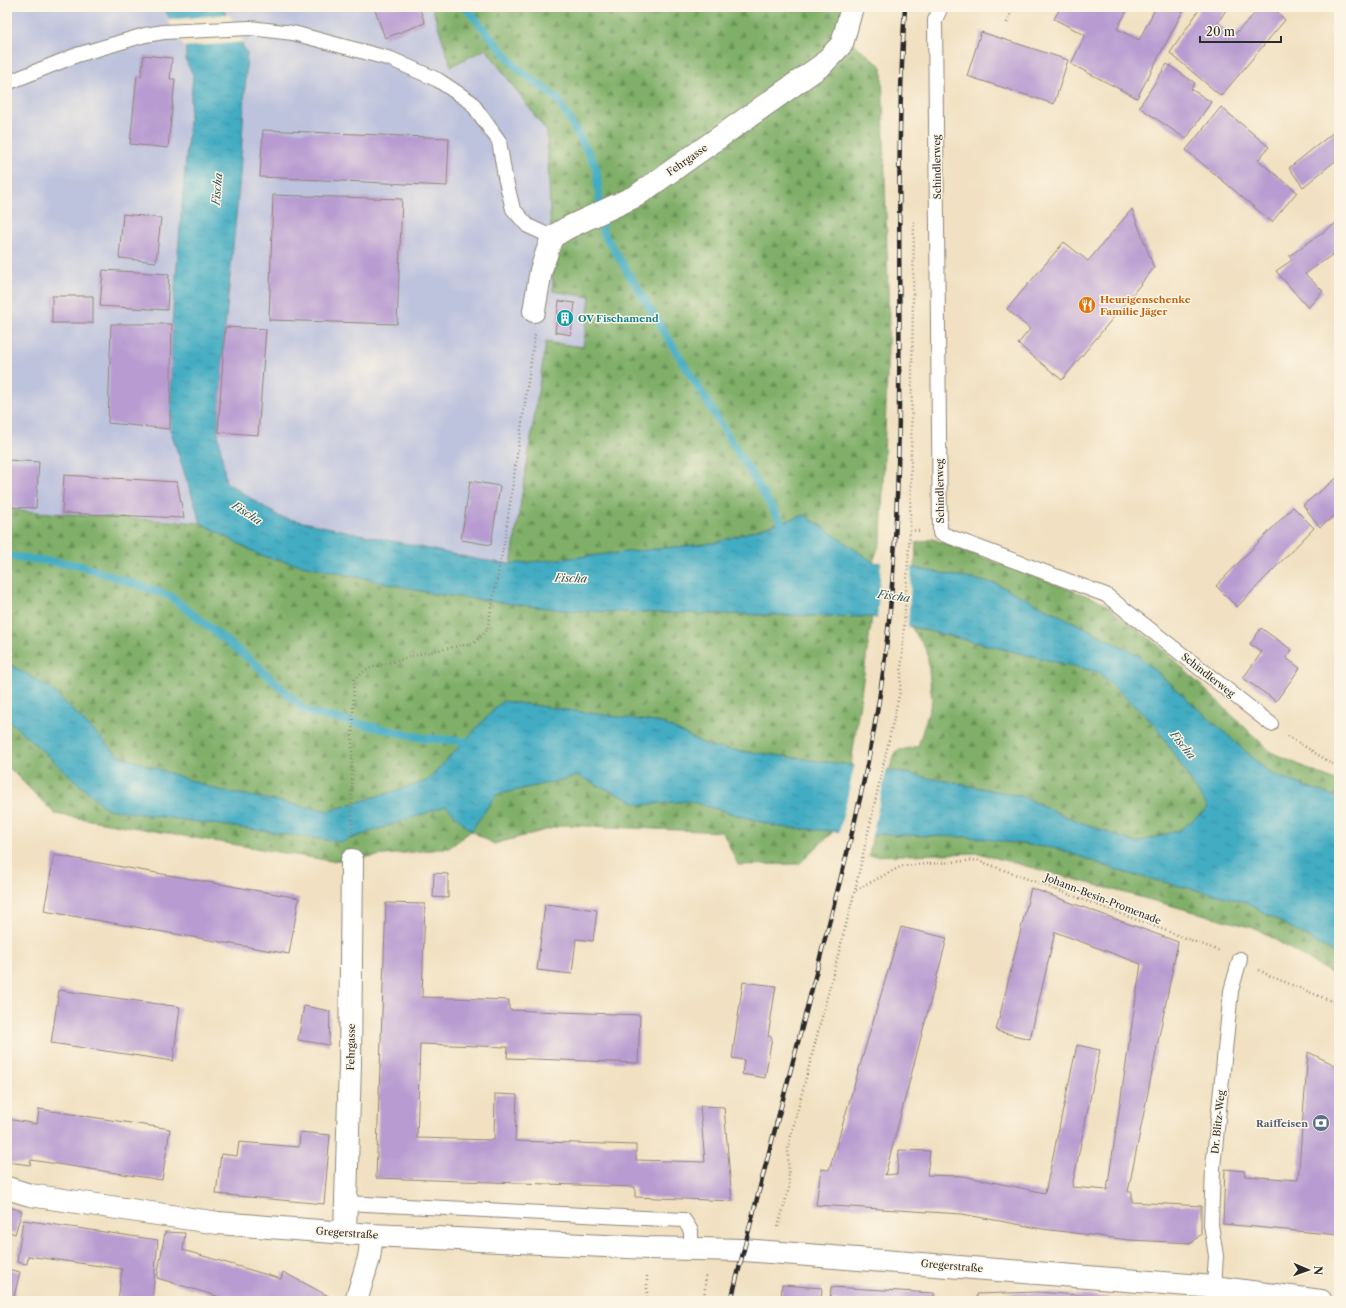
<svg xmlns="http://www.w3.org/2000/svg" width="1346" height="1308" font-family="'Libre Caslon Text',serif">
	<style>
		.industrial { fill: #bec3dd }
		.forest { fill: url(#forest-firs); stroke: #556d4a }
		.water { fill: url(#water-ripples); stroke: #376c76 }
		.pier { fill: #f1e1c2 }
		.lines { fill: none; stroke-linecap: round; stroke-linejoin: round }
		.stream { stroke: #43acc2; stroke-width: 8 }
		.building { fill: #b89cd1 }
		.lane-casing { stroke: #8e8676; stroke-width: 16 }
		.street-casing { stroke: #8e8676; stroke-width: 24 }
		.path { stroke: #8e8676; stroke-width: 2.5; stroke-dasharray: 1 3; stroke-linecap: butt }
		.lane { stroke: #fff; stroke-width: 14 }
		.street { stroke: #fff; stroke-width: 22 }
		.rail-casing { stroke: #2b2b2b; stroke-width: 4.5 }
		.rail { stroke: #fcf5e5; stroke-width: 3; stroke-dasharray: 9; stroke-linecap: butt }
		.labels { text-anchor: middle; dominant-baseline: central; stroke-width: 3; stroke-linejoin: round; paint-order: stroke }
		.street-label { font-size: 10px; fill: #2b2b2b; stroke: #fcf5e5 }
		.food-label { font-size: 10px; font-weight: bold; fill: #c56008; stroke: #fcf5e5; text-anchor: start }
		.culture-label { font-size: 10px; font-weight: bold; fill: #0d838f; stroke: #fcf5e5; text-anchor: start }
		.service-label { font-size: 10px; font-weight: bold; fill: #4e5e75; stroke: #fcf5e5; text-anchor: end }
		.water-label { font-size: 11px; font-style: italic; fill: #335860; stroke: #fcf5e5 }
	</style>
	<defs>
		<pattern id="forest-firs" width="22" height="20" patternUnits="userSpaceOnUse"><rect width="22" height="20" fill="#7faf68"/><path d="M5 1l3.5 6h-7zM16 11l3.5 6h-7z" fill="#688f56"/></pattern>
		<pattern id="water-ripples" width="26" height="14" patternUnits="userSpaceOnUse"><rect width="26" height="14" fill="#43acc2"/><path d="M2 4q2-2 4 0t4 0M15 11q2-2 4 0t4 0" fill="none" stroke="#388c9e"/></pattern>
	</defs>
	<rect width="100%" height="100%" fill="#fcf5e5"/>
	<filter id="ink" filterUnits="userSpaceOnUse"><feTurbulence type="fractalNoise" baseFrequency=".025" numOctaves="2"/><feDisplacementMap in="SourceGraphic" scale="8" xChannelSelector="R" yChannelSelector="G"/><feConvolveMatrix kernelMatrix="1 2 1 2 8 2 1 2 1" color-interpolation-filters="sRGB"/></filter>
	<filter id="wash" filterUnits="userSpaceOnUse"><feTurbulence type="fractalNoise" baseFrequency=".012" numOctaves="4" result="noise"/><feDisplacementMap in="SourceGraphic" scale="16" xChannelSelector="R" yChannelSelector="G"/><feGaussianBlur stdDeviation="0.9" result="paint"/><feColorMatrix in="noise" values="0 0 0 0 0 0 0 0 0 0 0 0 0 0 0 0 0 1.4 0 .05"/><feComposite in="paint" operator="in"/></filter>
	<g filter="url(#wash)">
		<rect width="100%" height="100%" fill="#f1e1c2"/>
		<path class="industrial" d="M7,7H156L166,13L186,46V61L193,75L172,324V356L223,354L240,176L247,53L222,7H432L451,66L486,49L547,132L553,291L590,296L583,347L546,342L511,564L480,560L280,517L226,482L223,466L184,470L201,523L7,510Z"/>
		<path class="forest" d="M432,7H842L840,32L882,67L889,322L881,540L873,562L805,515L714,543L511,564L546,342L583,347L590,297L553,291L547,132L486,49L451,66Z
			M7,510L201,523L261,556L436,594L570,611L872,617L851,765L711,747L662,723L502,701L427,781L329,811L218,790L118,755L49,687L7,663Z
			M933,539L1101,601L1158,645L1271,752L1339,783V798L1271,774L1135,653L997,584L915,568L916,543Z
			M911,627L1098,672L1156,726L1208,808L1180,830L1136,843L1067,817L1021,796L889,770L896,751L918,746L932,701L927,651Z
			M7,719L107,809L341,842L446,806L471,831L496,795L578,776L641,805L689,801L779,827L834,831L799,864L738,865L723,832L564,825L494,844L471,831L449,848L331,861L55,814L7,766Z
			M873,834L970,837L1059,849L1126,873L1246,902L1339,956V978L1257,929L978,853L869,856Z"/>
		<path class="water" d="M163,7H222L247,53L240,176L225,327L218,432L226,482L280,517L480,560L511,564L714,543L805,515L873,562L915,568L997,584L1135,653L1271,774L1339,798V956L1246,902L1126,873L1059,849L970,837L873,834L779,827L689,801L641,805L578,776L496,795L471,831L446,806L341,842L107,809L7,719V663L49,687L118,755L218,790L329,811L427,781L502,701L662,723L711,747L889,770L1021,796L1067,817L1136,843L1180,830L1208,808L1156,726L1098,672L872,617L570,611L436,594L261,556L201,523L170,429L172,324L193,75L186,61V46Z"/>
		<path class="pier" d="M229,14L244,42L184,47L168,20Z
			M881,562L912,566L908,628L877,620Z
			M855,763L887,768L872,836L839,833Z"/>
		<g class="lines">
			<path class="stream" d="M465,7L518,69L557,98L596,166L603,232L787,532
				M7,556L79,565L170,596L253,662L307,712L423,738L475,742"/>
		</g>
		<g id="blocks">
			<path class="building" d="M374,7H419L425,23L385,38Z
				M1061,7H1129L1117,29L1139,40L1156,7H1185L1137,98L1071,64L1085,35L1054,19Z
				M1201,7H1228L1217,24L1234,35L1261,7H1273L1285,20L1221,96L1170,53Z
				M981,32L1068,60L1054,104L967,76Z
				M144,55L172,58L170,79H175L168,148L130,144L137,75L141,76Z
				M1167,64L1195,83L1191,89L1211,102L1186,139L1139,107Z
				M1221,107L1269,147L1258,160L1297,192L1272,222L1186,150Z
				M1339,128V158L1303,187L1289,168Z
				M263,130L449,138L447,186L260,177Z
				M273,195L402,199L397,324L269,320Z
				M1132,209L1154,268L1062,380L1018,344L1030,329L1007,309L1064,242L1088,261Z
				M123,214L161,218L156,262L119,258Z
				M1339,221V250L1305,274L1323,291L1308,308L1276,271L1292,260L1289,256Z
				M103,270L169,274L167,310L100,306Z
				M52,296H93V323H52Z
				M559,301L575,303L571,335L555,332Z
				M111,324H172L170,429L108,423Z
				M225,327L266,329L258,435L218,432Z
				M7,460L39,462L36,508L7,507Z
				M64,475L177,482L184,518L62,513Z
				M1339,476V512L1320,527L1303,505Z
				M470,481L500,486L491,545L461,540Z
				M1293,507L1314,528L1237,607L1216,586Z
				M1261,628L1292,650L1286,658L1300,668L1276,701L1243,678L1262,652L1250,644Z
				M54,855L299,898L289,954L44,911Z
				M434,873L448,874V898L433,897Z
				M1031,888L1178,942L1128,1192H1132V1202L1201,1206V1234L1192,1243L1129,1240L1043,1229L962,1214L816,1205L821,1169L829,1170L901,927L947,938L885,1175L897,1174L899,1150L930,1151L927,1175L963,1176L1045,1193L1077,1045L1100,1050L1072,1187L1107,1190L1141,964L1055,932L1030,1039L996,1031Z
				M386,903L425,904L422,997L509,1000V1010L640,1015L638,1063L507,1058L508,1047L420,1044L417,1138L494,1140L495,1094L517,1095L515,1141L636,1145V1160L705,1162L700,1106L724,1107L732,1201L635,1197V1187L376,1178Z
				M545,904L597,910L593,941L576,939L572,974L537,970Z
				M743,982L776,986L768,1036L772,1037L765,1078L742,1074L744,1060L732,1058Z
				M59,990L180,1007L173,1061L51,1043Z
				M304,1006L330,1011L329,1045L298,1040Z
				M1308,1052L1339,1067V1235L1223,1224L1225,1169L1244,1171L1245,1176L1298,1180Z
				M39,1109L170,1129L162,1180L31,1160L30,1165L7,1162V1119L37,1124Z
				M300,1132L330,1135L324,1204L216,1194L221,1154L237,1156L239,1142L299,1147Z
				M7,1206L22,1211L15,1234L7,1231Z
				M23,1220L158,1240L152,1301H118L122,1269L28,1256L27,1264L17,1262Z
				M165,1232L185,1233L183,1250L281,1279L283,1272L338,1301H233L157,1278Z
				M7,1269L20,1272L13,1301H7Z
				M782,1285L822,1288L821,1301H781Z
				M831,1287L934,1293V1301H830Z
				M1038,1292L1140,1300V1301H977V1294Z"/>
		</g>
	</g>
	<g filter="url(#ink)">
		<use href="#blocks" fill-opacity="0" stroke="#8e8676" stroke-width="1"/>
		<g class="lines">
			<defs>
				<path id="lane" d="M941,7L935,20L940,533L1106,595L1271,724
					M7,83L77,55L145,35L164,32L250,28L293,33L391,59L438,80L471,102L499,141L505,177L513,209L528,226L552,237
					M346,1203L684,1220L691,1231V1249
					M1214,1287L1216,1256L1211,1224L1213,1168L1231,991L1240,959"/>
				<path id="street" d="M534,311L541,270L552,237L567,228L636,196L822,65L842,44L852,7
					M7,1188L30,1195L218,1223L372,1235L648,1248L744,1250L1214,1287L1321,1301
					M345,1233L350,1065L352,860
					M356,1301L369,1258L372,1235"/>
			</defs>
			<use href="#lane" class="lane-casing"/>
			<use href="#street" class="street-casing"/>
			<path class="path" d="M1007,23L1013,7
				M910,530L920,531
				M1288,736L1339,768
				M352,836V746L354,680L367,669L420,654L474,643L487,630L504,544L535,334
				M856,890L902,866L977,860L1220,951
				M1259,970L1270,976L1339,1004
				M778,1227L789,1188L788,1147L855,890L900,691L910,530L914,220
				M647,1301V1274
				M704,1301L706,1274"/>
			<use href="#lane" class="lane"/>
			<use href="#street" class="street"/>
			<defs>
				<path id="rail" d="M731,1301C760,1183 792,1067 822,950C849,848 876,745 887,640C910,430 891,218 905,7"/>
			</defs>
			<use href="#rail" class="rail-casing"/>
			<use href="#rail" class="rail"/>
		</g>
	</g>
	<defs>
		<symbol id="restaurant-disc" viewBox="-11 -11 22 22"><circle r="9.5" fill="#e8710a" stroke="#fcf5e5"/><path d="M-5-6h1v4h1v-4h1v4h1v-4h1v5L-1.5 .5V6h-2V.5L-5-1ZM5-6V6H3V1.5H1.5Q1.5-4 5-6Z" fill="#fff"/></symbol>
		<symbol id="building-disc" viewBox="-11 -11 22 22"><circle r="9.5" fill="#0f9aa8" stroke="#fcf5e5"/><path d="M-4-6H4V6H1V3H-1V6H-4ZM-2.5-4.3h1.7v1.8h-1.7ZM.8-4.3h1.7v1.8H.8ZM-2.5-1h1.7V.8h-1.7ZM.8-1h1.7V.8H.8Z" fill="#fff"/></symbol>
		<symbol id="bank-disc" viewBox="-11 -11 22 22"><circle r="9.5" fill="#5c6f8a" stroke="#fcf5e5"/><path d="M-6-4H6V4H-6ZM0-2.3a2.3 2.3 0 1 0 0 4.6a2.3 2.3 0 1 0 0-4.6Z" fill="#fff"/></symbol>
	</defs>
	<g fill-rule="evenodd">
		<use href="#restaurant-disc" x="1077" y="295" width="20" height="20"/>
		<use href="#building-disc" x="555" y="308" width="20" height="20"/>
		<use href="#bank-disc" x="1311" y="1113" width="20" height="20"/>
	</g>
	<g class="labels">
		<g class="street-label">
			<text transform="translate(687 160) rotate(-35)">Fehrgasse</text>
			<text transform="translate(937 167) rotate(-91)">Schindlerweg</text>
			<text transform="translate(940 491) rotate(-91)">Schindlerweg</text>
			<text transform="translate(1208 675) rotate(38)">Schindlerweg</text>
			<text transform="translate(1103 899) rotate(21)">Johann-Besin-Promenade</text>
			<text transform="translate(351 1047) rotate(-89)">Fehrgasse</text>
			<text transform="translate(1218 1122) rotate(-84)">Dr. Blitz-Weg</text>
			<text transform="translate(347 1233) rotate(4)">Gregerstraße</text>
			<text transform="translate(952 1266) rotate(5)">Gregerstraße</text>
		</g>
		<g class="food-label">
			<text x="1100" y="299">Heurigenschenke<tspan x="1100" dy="12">Familie Jäger</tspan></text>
		</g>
		<g class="culture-label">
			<text x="578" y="318">OV Fischamend</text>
		</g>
		<g class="service-label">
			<text x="1308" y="1123">Raiffeisen</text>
		</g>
		<g class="water-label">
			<text transform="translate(217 189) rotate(-85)">Fischa</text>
			<text transform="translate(247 513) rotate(33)">Fischa</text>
			<text transform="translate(571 578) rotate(2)">Fischa</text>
			<text transform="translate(894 596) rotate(8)">Fischa</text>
			<text transform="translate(1183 745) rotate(51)">Fischa</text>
		</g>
	</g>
	<rect width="1346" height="1308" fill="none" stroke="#fcf5e5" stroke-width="24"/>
	<g transform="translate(1308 1270) rotate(92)" stroke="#fcf5e5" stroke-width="3" paint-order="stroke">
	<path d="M0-3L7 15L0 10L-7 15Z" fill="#2b2b2b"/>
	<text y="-6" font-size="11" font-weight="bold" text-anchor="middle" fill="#2b2b2b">N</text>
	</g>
	<path d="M1200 36v6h81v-6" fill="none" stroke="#2b2b2b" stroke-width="2"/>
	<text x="1206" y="36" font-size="12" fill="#2b2b2b" stroke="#fcf5e5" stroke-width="3" paint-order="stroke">20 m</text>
</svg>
